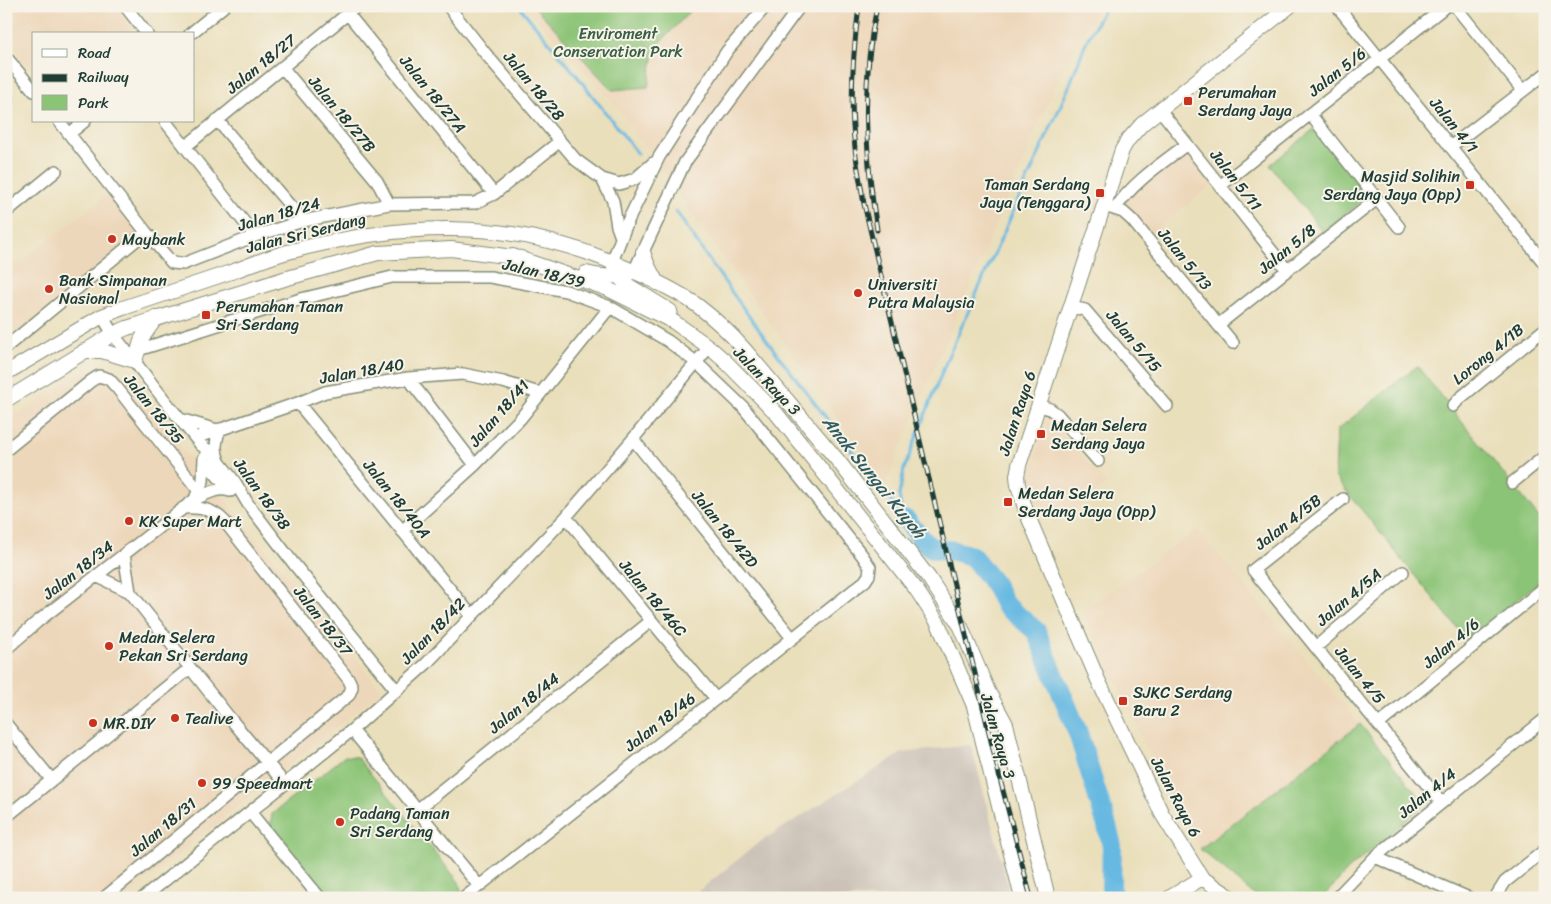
<svg xmlns="http://www.w3.org/2000/svg" width="1551" height="904" font-family="Sriracha,sans-serif">
	<style>
		.built { fill: #edd7ba }
		.industrial { fill: #ccc2b8 }
		.green { fill: #8cc477; stroke: #568056 }
		.lines { fill: none; stroke-linecap: round; stroke-linejoin: round }
		.stream { stroke: #67b9e2; stroke-width: 3 }
		.river { stroke: #67b9e2; stroke-width: 20 }
		.minor-casing { stroke: #848e78; stroke-width: 14 }
		.tertiary-casing { stroke: #848e78; stroke-width: 16 }
		.minor { stroke: #fff; stroke-width: 11 }
		.tertiary { stroke: #fff; stroke-width: 14 }
		.rail-casing { stroke: #1f3d34; stroke-width: 5 }
		.rail { stroke: #f7f3e8; stroke-width: 3; stroke-dasharray: 9; stroke-linecap: butt }
		.poi-dot { fill: #c8321e; stroke: #f7f3e8; stroke-width: 2 }
		.labels { text-anchor: middle; dominant-baseline: central; stroke-width: 4; stroke-linejoin: round; paint-order: stroke }
		.park-label { font-size: 16px; fill: #3a5f45; stroke: #f7f3e8 }
		.street-label { font-size: 16px; fill: #1f3d34; stroke: #f7f3e8 }
		.poi-label { font-size: 16px; fill: #1f3d34; stroke: #f7f3e8; text-anchor: start }
		.water-label { font-size: 18px; font-style: italic; fill: #315c60; stroke: #f7f3e8 }
	</style>
	<rect width="100%" height="100%" fill="#f7f3e8"/>
	<filter id="ink" filterUnits="userSpaceOnUse"><feTurbulence type="fractalNoise" baseFrequency=".02" numOctaves="2"/><feDisplacementMap in="SourceGraphic" scale="10" xChannelSelector="R" yChannelSelector="G"/><feConvolveMatrix kernelMatrix="1 2 1 2 8 2 1 2 1" color-interpolation-filters="sRGB"/></filter>
	<filter id="wash" filterUnits="userSpaceOnUse"><feTurbulence type="fractalNoise" baseFrequency=".0096" numOctaves="4" result="noise"/><feDisplacementMap in="SourceGraphic" scale="20" xChannelSelector="R" yChannelSelector="G"/><feGaussianBlur stdDeviation="1.12" result="paint"/><feColorMatrix in="noise" values="0 0 0 0 0 0 0 0 0 0 0 0 0 0 0 0 0 1.4 0 .05"/><feComposite in="paint" operator="in"/></filter>
	<g filter="url(#wash)">
		<rect width="100%" height="100%" fill="#eadfbb"/>
		<path class="built" d="M6,6H114L136,34H34V72L6,38Z
			M525,6H1099L1062,70L885,484L612,101Z
			M1186,150L1213,184L1149,235L1123,205L1128,197Z
			M109,193L139,232L6,341V274Z
			M84,370L120,373L382,690L124,898H6V423Z
			M1046,415L1107,484L1055,525L1031,494L1030,477Z
			M1197,529L1360,724L1425,804L1349,869L1322,898H1258L1200,849L1178,814L1083,611Z"/>
		<path class="industrial" d="M971,745L1011,898H690L757,844L902,753Z"/>
		<path class="green" d="M534,6H695L655,48L648,87L612,90Z
			M1315,128L1369,195L1323,232L1270,165Z
			M1417,366L1545,525V577L1467,640L1335,477L1337,430Z
			M1360,724L1425,804L1349,869L1322,898H1258L1200,849Z
			M345,756L357,757L459,882L462,895L458,898H325L270,829L272,814Z"/>
		<g class="lines">
			<path class="stream" d="M519,6L573,71L638,154
				M676,211C745,317 825,416 903,516
				M906,520L901,507L899,495L904,469L948,357L1068,89L1086,42L1106,6"/>
			<path class="river" d="M906,520L927,545L935,549L954,551L972,556L994,584L1005,605L1036,631L1078,733L1107,826L1112,846L1111,886L1113,898"/>
		</g>
	</g>
	<g filter="url(#ink)">
		<g class="lines">
			<defs>
				<path id="minor" d="M125,6L147,34
					M448,6L485,53L576,160L602,179L619,184L635,179L653,163
					M1337,6L1545,264
					M1455,6L1523,91
					M348,14L494,194
					M190,34L224,6
					M6,57L34,91
					M282,67L377,181L389,204
					M6,101L8,100
					M1160,110L1287,270
					M1310,114L1399,227
					M217,120L303,221
					M59,121L146,232L172,263L183,264L255,236L303,221L389,204L475,203L494,194L560,141
					M165,121L255,236
					M69,134L85,121
					M185,147L357,6
					M1450,147L1545,74
					M602,179L613,201L617,226L621,237
					M1220,186L1446,6
					M1105,206L1123,212L1132,220L1233,343
					M1115,209C1133,182 1161,164 1187,144
					M6,212L56,171
					M612,262L627,223L659,157L727,51L766,6
					M634,271L685,162L800,6
					M1071,307L1085,310L1167,406
					M102,316L113,334L170,407L201,445L213,454L235,482L248,504L294,564L397,691
					M1218,325L1377,199
					M6,347L146,232
					M138,350L301,299L392,277H490L566,291L610,307L668,341L697,363L743,407L862,555L870,567L869,575L865,581L464,898
					M408,378L475,465
					M298,403L471,615
					M1038,405L1050,409L1058,415L1098,461
					M1453,406L1459,399L1545,329
					M180,419L217,430
					M195,438L298,403L325,392L408,378L463,374L503,382L539,393
					M633,439L792,638
					M6,450L91,381L99,376L109,379L117,388L199,491
					M204,461L231,491
					M219,461C214,450 216,440 220,429
					M1512,483L1545,456
					M196,496L203,481L204,458
					M1343,499L1253,570L1441,802
					M566,517L716,699
					M402,531L475,465L520,419L610,307
					M124,554L130,592
					M96,576L130,592L229,717L285,784
					M1316,647L1403,572
					M6,649L37,622L194,500C206,494 217,487 230,491
					M6,724L51,779
					M1379,724L1545,587
					M352,730L479,886
					M417,810L651,621
					M250,812L320,898
					M6,817L190,668
					M1375,857L1469,898
					M104,898L349,695L352,687L349,680L225,522C213,509 201,507 183,508
					M143,898L352,730L426,664L566,517L633,439L709,347
					M1336,898L1375,857L1545,719
					M1495,898L1505,882L1545,850"/>
				<path id="tertiary" d="M643,252L648,266L657,283
					M513,256L608,289L674,322L709,347L725,361L777,414L916,589L938,623L974,706L1022,898
					M614,272L626,284L670,311
					M586,273C603,277 618,279 634,271
					M84,351H102L135,361L142,338L156,318
					M6,373L102,316L123,308C159,296 195,284 231,272C248,266 266,258 284,253C400,222 510,216 621,266C645,276 678,291 698,306C715,319 731,334 745,350L839,462L929,578L961,627L988,691L1006,724L1048,898
					M6,400L113,334L127,328L284,279L378,253L451,249L521,258
					M1169,898L1202,878
					M1232,898L1202,878L1162,814L1098,680L1027,514L1018,485L1017,476L1019,465L1122,150L1128,140L1142,124L1290,6"/>
			</defs>
			<use href="#minor" class="minor-casing"/>
			<use href="#tertiary" class="tertiary-casing"/>
			<use href="#minor" class="minor"/>
			<use href="#tertiary" class="tertiary"/>
			<defs>
				<path id="rail" d="M859,6C853,52 849,101 855,148C857,167 861,186 864,204L1000,779L1031,898
					M877,230C865,155 861,81 877,6"/>
			</defs>
			<use href="#rail" class="rail-casing"/>
			<use href="#rail" class="rail"/>
		</g>
	</g>
	<g class="poi-dot">
		<rect x="1183" y="96" width="10" height="10" rx="2.5"/>
		<rect x="1465" y="180" width="10" height="10" rx="2.5"/>
		<rect x="1095" y="188" width="10" height="10" rx="2.5"/>
		<circle cx="112" cy="239" r="5"/>
		<circle cx="49" cy="289" r="5"/>
		<circle cx="858" cy="293" r="5"/>
		<rect x="201" y="310" width="10" height="10" rx="2.5"/>
		<rect x="1036" y="429" width="10" height="10" rx="2.5"/>
		<rect x="1003" y="497" width="10" height="10" rx="2.5"/>
		<circle cx="129" cy="521" r="5"/>
		<circle cx="109" cy="646" r="5"/>
		<rect x="1118" y="696" width="10" height="10" rx="2.5"/>
		<circle cx="175" cy="718" r="5"/>
		<circle cx="93" cy="723" r="5"/>
		<circle cx="202" cy="783" r="5"/>
		<circle cx="340" cy="822" r="5"/>
	</g>
	<g class="labels">
		<g class="park-label">
			<text x="618" y="33">Enviroment<tspan x="618" dy="18">Conservation Park</tspan></text>
		</g>
		<g class="street-label">
			<text transform="translate(261 64) rotate(-39)">Jalan 18/27</text>
			<text transform="translate(1337 72) rotate(-38)">Jalan 5/6</text>
			<text transform="translate(534 86) rotate(50)">Jalan 18/28</text>
			<text transform="translate(433 94) rotate(51)">Jalan 18/27A</text>
			<text transform="translate(342 114) rotate(50)">Jalan 18/27B</text>
			<text transform="translate(1454 125) rotate(51)">Jalan 4/1</text>
			<text transform="translate(1236 180) rotate(52)">Jalan 5/11</text>
			<text transform="translate(279 214) rotate(-16)">Jalan 18/24</text>
			<text transform="translate(306 233) rotate(-14)">Jalan Sri Serdang</text>
			<text transform="translate(1287 249) rotate(-39)">Jalan 5/8</text>
			<text transform="translate(1185 259) rotate(51)">Jalan 5/13</text>
			<text transform="translate(544 273) rotate(13)">Jalan 18/39</text>
			<text transform="translate(1134 341) rotate(50)">Jalan 5/15</text>
			<text transform="translate(1488 354) rotate(-39)">Lorong 4/1B</text>
			<text transform="translate(362 371) rotate(-10)">Jalan 18/40</text>
			<text transform="translate(767 381) rotate(46)">Jalan Raya 3</text>
			<text transform="translate(154 409) rotate(51)">Jalan 18/35</text>
			<text transform="translate(499 413) rotate(-49)">Jalan 18/41</text>
			<text transform="translate(1017 413) rotate(-72)">Jalan Raya 6</text>
			<text transform="translate(262 494) rotate(54)">Jalan 18/38</text>
			<text transform="translate(397 499) rotate(51)">Jalan 18/40A</text>
			<text transform="translate(1288 522) rotate(-38)">Jalan 4/5B</text>
			<text transform="translate(725 529) rotate(51)">Jalan 18/42D</text>
			<text transform="translate(78 570) rotate(-38)">Jalan 18/34</text>
			<text transform="translate(1349 597) rotate(-40)">Jalan 4/5A</text>
			<text transform="translate(653 598) rotate(50)">Jalan 18/46C</text>
			<text transform="translate(323 621) rotate(52)">Jalan 18/37</text>
			<text transform="translate(433 631) rotate(-46)">Jalan 18/42</text>
			<text transform="translate(1451 643) rotate(-40)">Jalan 4/6</text>
			<text transform="translate(1360 675) rotate(51)">Jalan 4/5</text>
			<text transform="translate(524 703) rotate(-39)">Jalan 18/44</text>
			<text transform="translate(660 722) rotate(-38)">Jalan 18/46</text>
			<text transform="translate(998 736) rotate(74)">Jalan Raya 3</text>
			<text transform="translate(1427 793) rotate(-39)">Jalan 4/4</text>
			<text transform="translate(1176 797) rotate(62)">Jalan Raya 6</text>
			<text transform="translate(163 827) rotate(-40)">Jalan 18/31</text>
		</g>
		<g class="poi-label">
			<text x="1198" y="92">Perumahan<tspan x="1198" dy="18">Serdang Jaya</tspan></text>
			<text x="1460" y="176" text-anchor="end">Masjid Solihin<tspan x="1460" dy="18">Serdang Jaya (Opp)</tspan></text>
			<text x="1090" y="184" text-anchor="end">Taman Serdang<tspan x="1090" dy="18">Jaya (Tenggara)</tspan></text>
			<text x="122" y="239">Maybank</text>
			<text x="59" y="280">Bank Simpanan<tspan x="59" dy="18">Nasional</tspan></text>
			<text x="868" y="284">Universiti<tspan x="868" dy="18">Putra Malaysia</tspan></text>
			<text x="216" y="306">Perumahan Taman<tspan x="216" dy="18">Sri Serdang</tspan></text>
			<text x="1051" y="425">Medan Selera<tspan x="1051" dy="18">Serdang Jaya</tspan></text>
			<text x="1018" y="493">Medan Selera<tspan x="1018" dy="18">Serdang Jaya (Opp)</tspan></text>
			<text x="139" y="521">KK Super Mart</text>
			<text x="119" y="637">Medan Selera<tspan x="119" dy="18">Pekan Sri Serdang</tspan></text>
			<text x="1133" y="692">SJKC Serdang<tspan x="1133" dy="18">Baru 2</tspan></text>
			<text x="185" y="718">Tealive</text>
			<text x="103" y="723">MR.DIY</text>
			<text x="212" y="783">99 Speedmart</text>
			<text x="350" y="813">Padang Taman<tspan x="350" dy="18">Sri Serdang</tspan></text>
		</g>
		<g class="water-label">
			<text transform="translate(874 477) rotate(51)">Anak Sungai Kuyoh</text>
		</g>
	</g>
	<rect width="1551" height="904" fill="none" stroke="#f7f3e8" stroke-width="25"/>
	<rect x="32" y="32" width="162" height="90" fill="#f7f3e8" stroke="#a1aaa0"/>
	<rect x="42" y="49" width="25" height="8" fill="#ffffff" stroke="#a1aaa0"/>
	<text x="78" y="58" font-size="15" fill="#1f3d34">Road</text>
	<rect x="42" y="74" width="25" height="8" fill="#1f3d34" stroke="#a1aaa0"/>
	<text x="78" y="82" font-size="15" fill="#1f3d34">Railway</text>
	<rect x="42" y="95" width="25" height="15" fill="#8cc477" stroke="#a1aaa0"/>
	<text x="78" y="108" font-size="15" fill="#1f3d34">Park</text>
</svg>
